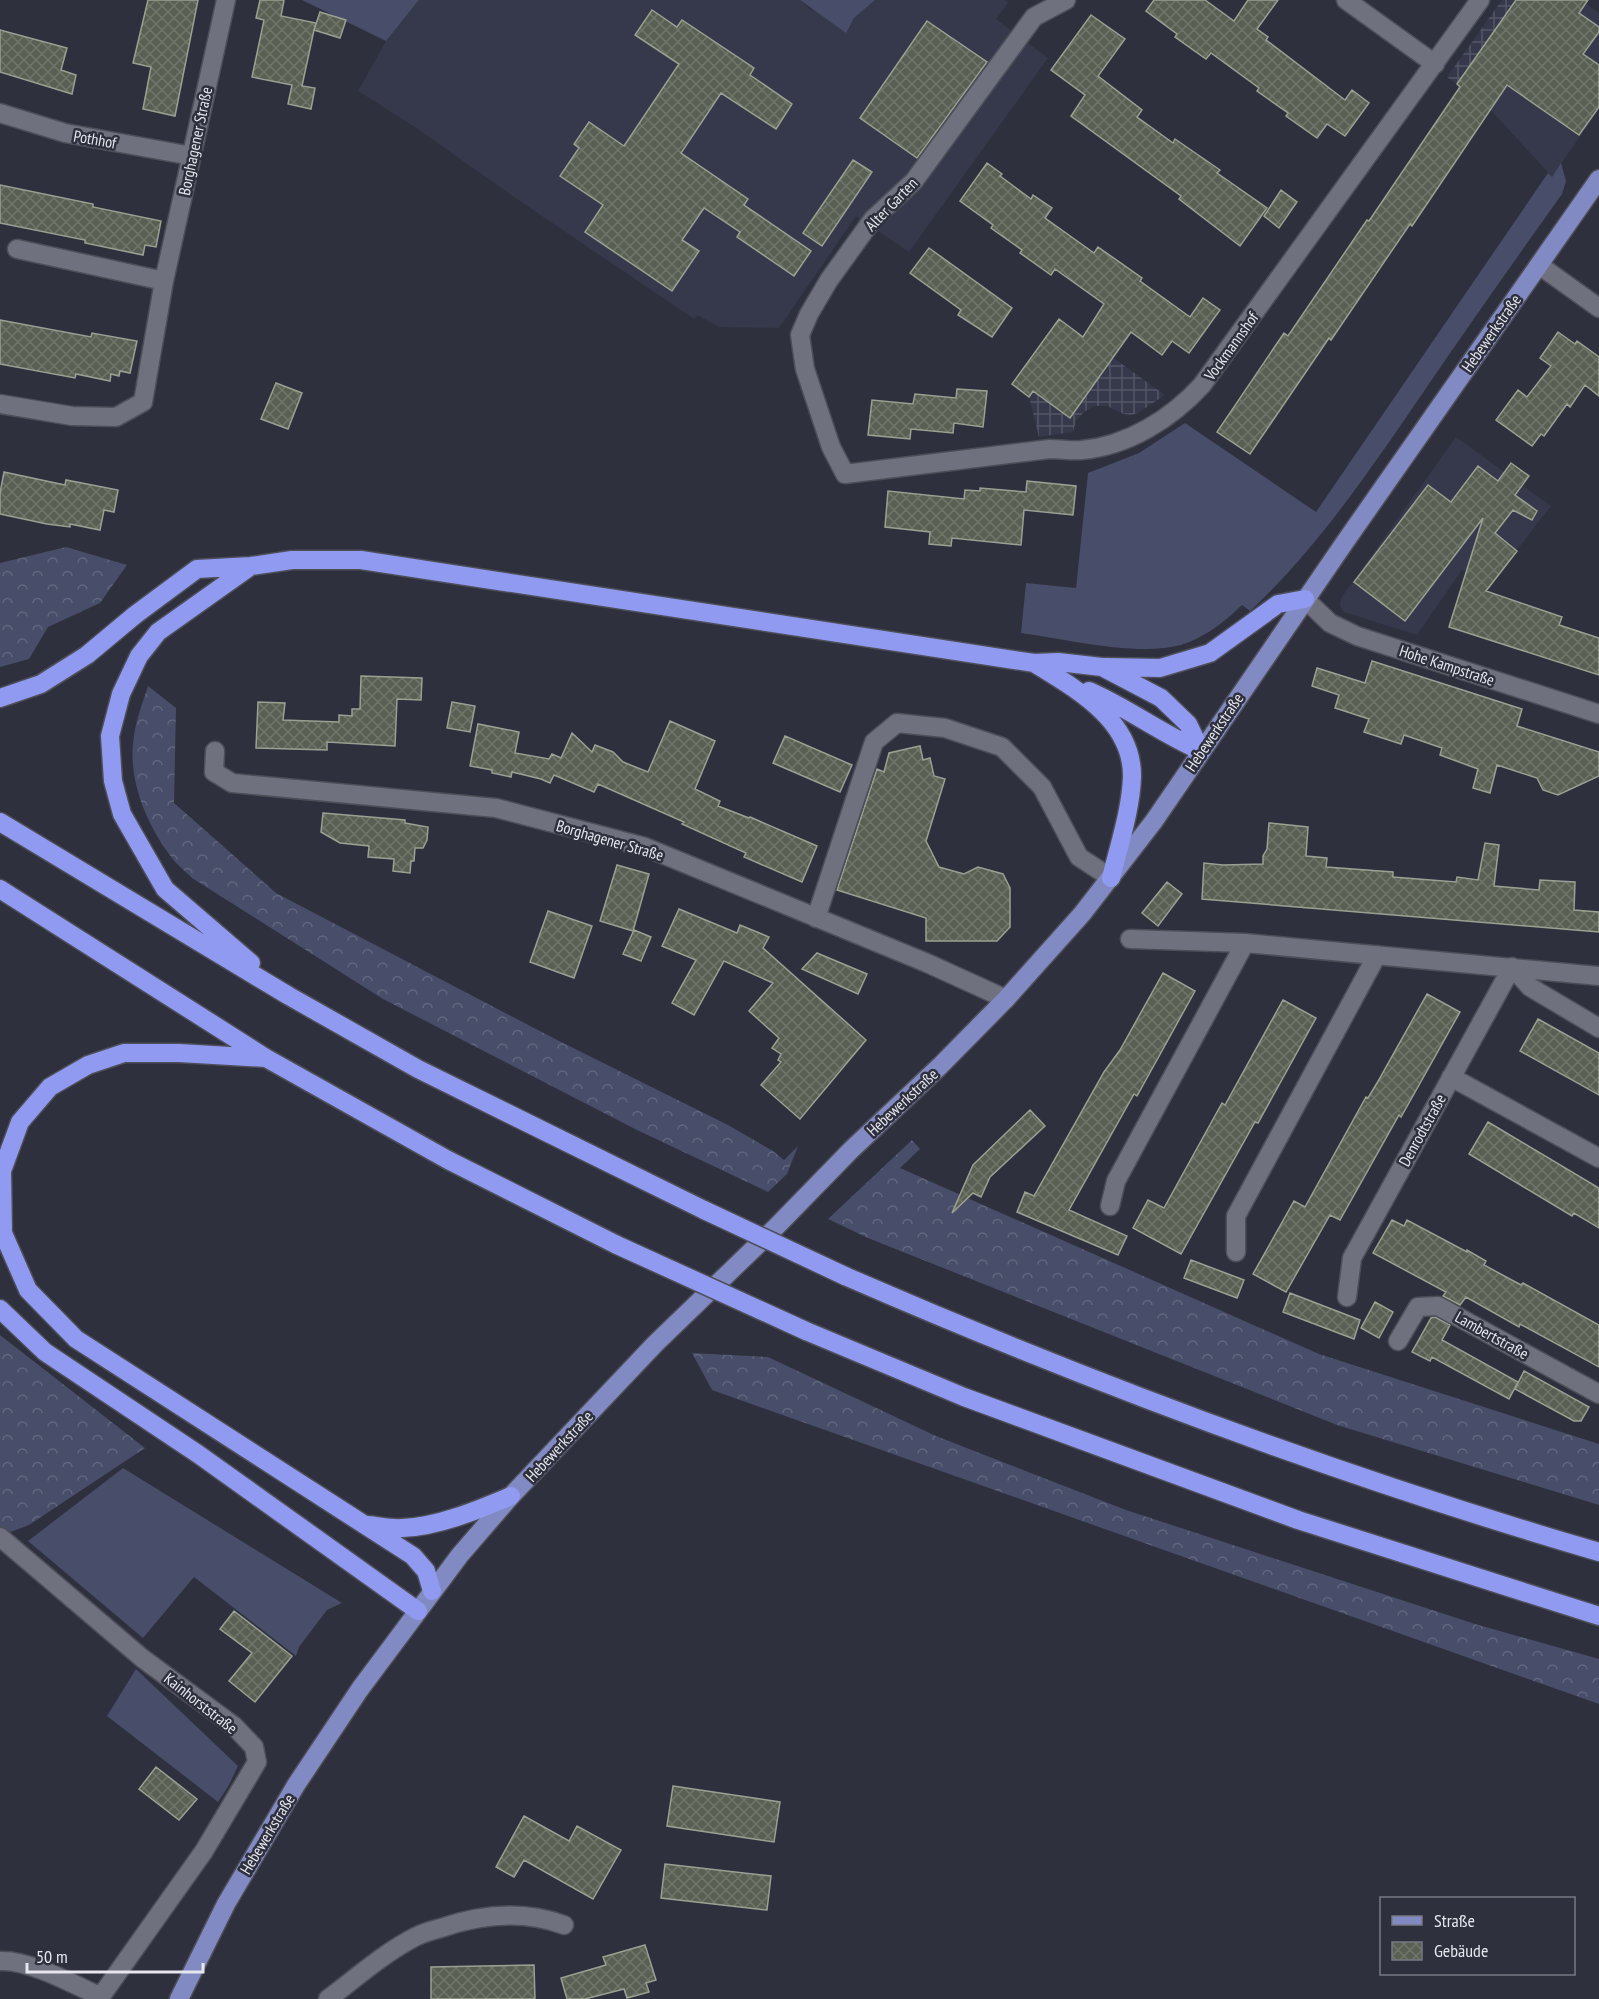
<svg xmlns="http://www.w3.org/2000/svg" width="1599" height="1999" font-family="'PT Sans Narrow',sans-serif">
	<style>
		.built { fill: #36394b }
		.industrial { fill: url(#industrial-grid) }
		.grass { fill: #484d69 }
		.forest { fill: url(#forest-crowns) }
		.building { fill: url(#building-cross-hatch); stroke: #9aa192; stroke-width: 1.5 }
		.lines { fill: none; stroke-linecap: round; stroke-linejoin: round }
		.minor-casing { stroke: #4d4e58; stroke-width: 21 }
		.major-casing { stroke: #4d4e58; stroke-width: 21 }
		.highway-casing { stroke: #4d4e58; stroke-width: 21 }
		.minor { stroke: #6f717f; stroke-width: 18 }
		.major { stroke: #828ac3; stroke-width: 18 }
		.highway { stroke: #8f9af0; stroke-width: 18 }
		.highway-bridge-casing { stroke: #4d4e58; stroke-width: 21; stroke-linecap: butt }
		.highway-bridge { stroke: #8f9af0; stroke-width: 18 }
		.labels { text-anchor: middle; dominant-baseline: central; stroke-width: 5; stroke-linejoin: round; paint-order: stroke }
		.street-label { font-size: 16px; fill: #e5e6ee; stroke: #2e303d }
	</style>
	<defs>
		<pattern id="industrial-grid" width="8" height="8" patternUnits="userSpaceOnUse" patternTransform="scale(1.5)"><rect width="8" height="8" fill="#36394b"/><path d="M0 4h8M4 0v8" fill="none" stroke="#535665"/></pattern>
		<pattern id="forest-crowns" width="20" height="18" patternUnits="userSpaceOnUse" patternTransform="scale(1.5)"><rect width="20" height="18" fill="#484d69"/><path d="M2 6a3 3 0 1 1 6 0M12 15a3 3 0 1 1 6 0" fill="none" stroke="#62677f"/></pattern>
		<pattern id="building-cross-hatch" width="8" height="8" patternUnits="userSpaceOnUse" patternTransform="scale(1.5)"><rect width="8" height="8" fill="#595f52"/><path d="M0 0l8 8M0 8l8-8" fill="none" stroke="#71766b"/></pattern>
	</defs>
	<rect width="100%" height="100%" fill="#2e303d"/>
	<path class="built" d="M419,0H800L810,9L854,18L875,0H1005L1008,3L996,19L1048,58L909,252L856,216L779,328L719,327L697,315L694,319L514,197L415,127L358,91L386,41Z
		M1566,0H1582L1599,13V109L1552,177L1490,109Z
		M1456,437L1551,506L1499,573L1484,577L1462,570L1417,635L1344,612L1340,606L1341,598Z"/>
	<path class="industrial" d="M1502,0H1566L1490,109L1447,77Z
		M1059,319L1165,395L1138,413L1131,415L1124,414L1107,406H1094L1084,412L1076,421L1073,432L1039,437L1029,397L1012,384Z"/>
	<path class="grass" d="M302,0H419L386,41Z
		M800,0H875L854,18L846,33Z
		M1561,163L1566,181L1562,194C1518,256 1474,318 1431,381C1376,461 1321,545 1250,611L1242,605C1226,621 1204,638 1181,645C1139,657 1065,639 1021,633L1026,583L1076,588L1088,473L1139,453L1185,423L1316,512L1548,173L1552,177Z
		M123,1468L342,1603L327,1610L299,1647L296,1656L194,1577L143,1638L28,1541Z
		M136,1669L238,1766L229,1785L218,1802L107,1716Z"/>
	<path class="forest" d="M66,547L127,565L100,603L48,627L29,659L0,667V563Z
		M148,686L176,708L174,803L276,893L557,1040L728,1125L773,1151L784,1160L798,1146L787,1174L768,1192L635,1129L383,999L192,878C184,870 175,863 169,854C145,821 127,777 134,736C136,719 143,702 148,686Z
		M912,1140L920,1149L900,1168L1319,1354L1599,1444V1505L1337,1425L868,1238L828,1219Z
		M0,1335L145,1448L29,1525L0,1536Z
		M692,1353L768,1357L936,1436L1126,1510L1475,1624L1599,1659V1704L712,1390Z"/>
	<path class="building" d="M148,0H198L175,116L143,109L151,67L133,63Z
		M260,0H284L281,16L316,23L314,30L320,12L346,20L340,38L314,30L302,86L315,88L311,109L288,104L292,85L252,77L264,20L256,18Z
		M1154,0H1205L1234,21L1248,0H1278L1257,29L1268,37L1266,40L1345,100L1352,90L1369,103L1345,136L1327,124L1317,138L1286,116L1288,113L1257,91L1259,88L1211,53L1206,59L1175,37L1177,34L1146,11Z
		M1516,0H1588L1579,13L1599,27V32L1583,54L1599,65V107L1579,135L1507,85L1412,226L1410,224L1331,340L1329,338L1250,454L1217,432L1284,333L1288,336L1367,220L1369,221L1460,87L1457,84Z
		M652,10L677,27L682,20L754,68L750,75L792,104L776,129L721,93L681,153L748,199L744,205L811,251L794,276L737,237L740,232L704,208L682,240L699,251L672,291L585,232L603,205L560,176L579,148L574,144L589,122L624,146L679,64L635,35Z
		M1091,15L1125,39L1098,76L1142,110L1137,117L1173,143L1175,139L1220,170L1217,173L1267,208L1240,246L1179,199L1181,196L1071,116L1085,95L1051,70Z
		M927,21L987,62L917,158L860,118Z
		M0,30L67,48L61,70L76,75L72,94L0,72Z
		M853,160L872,172L822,246L803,233Z
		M987,163L1002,174L1000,176L1031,199L1033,195L1052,208L1045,218L1094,253L1098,247L1142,278L1140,281L1190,317L1203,298L1220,310L1189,353L1172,341L1162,355L1131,332L1070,418L1033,391L1029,397L1012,384L1059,319L1083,337L1104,304L1055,269L1051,275L1020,253L1022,250L991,228L993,225L960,201Z
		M0,185L93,204V207L161,221L156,247L145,245L143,255L85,243V240L0,223Z
		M1281,190L1297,202L1279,228L1264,216Z
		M929,248L1012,308L992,337L958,315L961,310L910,273Z
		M0,320L91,337L92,333L137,341L130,373L120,371L119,376L111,374L110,381L76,374L75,378L0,364Z
		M1558,332L1575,344L1577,341L1599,357V396L1585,385L1570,407L1567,404L1544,436L1541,434L1532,446L1496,420L1518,390L1527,397L1551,366L1540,358Z
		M276,383L302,393L288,429L261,419Z
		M957,389L987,391L983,427L954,423L953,433L911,429L910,439L868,435L872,400L913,404L915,394L956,398Z
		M1511,463L1529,476L1515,495L1537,511L1532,520L1513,510L1495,533L1517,551L1486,591L1562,617L1559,625L1599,638V675L1449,627L1483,518L1405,621L1354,582L1428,485L1451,502L1478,466L1498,481Z
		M4,472L65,485L66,480L118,490L114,512L104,510L100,530L70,524V527L47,524L0,514V493Z
		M1027,481L1076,486L1073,515L1024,510L1021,545L952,538L951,546L929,544L930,532L885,527L888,491L964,499L965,490L980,491V488L1026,492Z
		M1372,661L1522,709L1517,726L1599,752V776L1558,795L1543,790L1537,778L1497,765L1490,793L1473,788L1478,769L1440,755L1442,748L1404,735L1401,744L1364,732L1369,719L1335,708L1339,695L1312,686L1317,668L1365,683Z
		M361,676L422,678L421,700L397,699L395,746L327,742V750L256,748L258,702L285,703L283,720L339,722V715L352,716V709H360Z
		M452,702L475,706L470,732L447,728Z
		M670,721L715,741L695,789L720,801L718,806L749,818L750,817L817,846L802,882L744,857L746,853L682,824L684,822L598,784L594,792L554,775L550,783L541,779L512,772L511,777L492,773V770L470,766L478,724L519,732L515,753L549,759L552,754L561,758L572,733L592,752L595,745L613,752L623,762L648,772Z
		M785,736L852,765L840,792L773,763Z
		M920,746L923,760L930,758L934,776L945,779L926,841L939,867L964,874L978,867L1003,874L1010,888V927L997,941H926V918L837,890L877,769L884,772L889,753Z
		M323,813L405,820V823L428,827L427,840L423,848H415L414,861H411L410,873L393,871L394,859L368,857L369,846L340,843L321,832Z
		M1269,823L1308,827L1306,856L1327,858L1326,867L1393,872V877L1456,882L1457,877L1478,880L1485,843L1499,845L1494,886L1539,890L1540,880L1575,882L1574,910L1599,912V932L1202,899L1204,863L1223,865L1263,864V856L1267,849Z
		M617,865L649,874L633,931L600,921Z
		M1167,882L1182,894L1158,926L1142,913Z
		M679,909L737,933L740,925L769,937L763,948L866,1040L800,1119L761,1085L781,1062L778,1060L781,1054L772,1048L779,1038L749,1011L773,983L724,961L694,1015L672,1003L696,960L662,946Z
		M548,911L592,926L574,978L530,962Z
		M634,930L651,937L641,961L623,954Z
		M817,953L867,974L858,994L802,969Z
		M1163,973L1195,991L1137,1096L1134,1094L1069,1210L1127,1236L1118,1255L1017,1212L1025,1192L1034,1196L1104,1072L1120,1050Z
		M1427,994L1460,1012L1401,1117L1399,1115L1340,1220L1330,1215L1286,1292L1253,1274L1294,1201L1305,1207L1366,1097L1368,1098L1377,1083Z
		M1283,1000L1316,1018L1258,1123L1255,1122L1181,1254L1133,1228L1148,1200L1164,1208L1222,1103L1225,1105Z
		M1538,1019L1599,1053V1095L1520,1051Z
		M1030,1110L1045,1126L990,1177L981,1197L973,1193L952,1213L973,1165Z
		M1488,1122L1599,1188V1228L1574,1213L1572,1216L1469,1154Z
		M1392,1220L1404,1226L1407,1220L1467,1252V1250L1486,1261L1484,1265L1521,1285L1523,1283L1599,1325V1367L1520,1324L1519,1327L1466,1297L1460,1305L1443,1296L1446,1292L1373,1253Z
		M1191,1260L1244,1280L1237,1298L1184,1278Z
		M1290,1293L1360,1320L1354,1339L1283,1312Z
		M1375,1302L1393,1312L1379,1338L1361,1328Z
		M1435,1317L1450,1325L1442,1340L1518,1382L1509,1399L1432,1357L1430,1361L1412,1352L1431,1318Z
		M1524,1371L1589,1407L1581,1421H1574L1515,1389Z
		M234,1611L292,1656L255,1702L229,1681L252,1653L220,1629Z
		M156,1767L197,1799L179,1820L139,1789Z
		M673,1786L780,1802L774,1842L667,1826Z
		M524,1816L569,1841L577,1826L621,1850L593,1899L524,1860L514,1877L496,1867Z
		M665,1864L771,1876L767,1910L661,1898Z
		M645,1945L656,1980L646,1983L649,1992L627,1998L624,1989L585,1999H567L561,1978L606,1965L603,1957Z
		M534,1965L535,1999H431V1967Z"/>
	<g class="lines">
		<defs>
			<path id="minor" d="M1066,0L1034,17L914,181L873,219L829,280L809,314L800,335L805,369L831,447L845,474L1050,449C1061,449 1072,451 1082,450C1128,446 1172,418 1202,385L1480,0
				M1346,0L1435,64
				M0,113L65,133L192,156
				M17,249L164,281
				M1539,265L1599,308
				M0,404L72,416L116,417L143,402L164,281L226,0
				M1305,599L1330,623L1357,636L1599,714
				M215,751L214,772L232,783L496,808L645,847L927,963L1006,999
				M816,918L874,742L897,723L945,728L1002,747L1042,787L1079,857L1111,878
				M1130,939L1245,943L1599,976
				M1451,1077L1599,1158
				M1110,1206L1116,1181L1245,943
				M1236,1252V1216L1377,955
				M1347,1297L1352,1258L1512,967L1530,987L1599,1028
				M1398,1341L1418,1307L1438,1306L1599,1394
				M0,1537L142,1658L234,1726L254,1747L257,1762L204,1851L99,1999
				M0,1961C28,1959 75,1985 101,1997
				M328,1999C356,1978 384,1953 415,1937C423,1933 433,1930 441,1928C482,1914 523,1910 564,1925"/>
			<path id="major" d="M179,1999L226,1904L296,1785L360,1689L460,1555L511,1496L655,1344L774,1229L851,1150L940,1066L1006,999L1082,914L1154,821L1345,542L1599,179"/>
			<path id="highway" d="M251,566L158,632L139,656L121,694L110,736L113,781L122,814L165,889L251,963
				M1034,663C1076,689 1133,720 1132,777C1131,809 1119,846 1111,878
				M1106,667L1160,668L1210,653L1278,604L1305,599
				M1089,691C1128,708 1162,734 1201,751
				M0,698L41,684L87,655L135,615L197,569L251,566L292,560H361L1034,663L1058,662L1102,667L1161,698L1188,724L1201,751
				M0,822L289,996L418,1069L704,1210
				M0,889L266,1058L448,1160L617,1245
				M266,1058L179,1053H124L88,1065L50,1087L20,1122L2,1171L3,1233L28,1290L76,1339L413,1556L426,1571L432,1591
				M845,1276C1091,1383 1342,1477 1599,1552
				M0,1309L45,1352L198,1454L418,1611
				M806,1331L964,1397L1298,1520L1599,1616
				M368,1525C379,1526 391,1529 402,1528C437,1527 478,1510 511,1496"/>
		</defs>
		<use href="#minor" class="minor-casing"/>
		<use href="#major" class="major-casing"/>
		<use href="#highway" class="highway-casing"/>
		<use href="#minor" class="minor"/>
		<use href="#major" class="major"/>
		<use href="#highway" class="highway"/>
		<defs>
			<path id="highway-bridge" d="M704,1210L845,1276
				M617,1245L806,1331"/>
		</defs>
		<use href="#highway-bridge" class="highway-bridge-casing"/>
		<use href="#highway-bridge" class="highway-bridge"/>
	</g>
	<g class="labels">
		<g class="street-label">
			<text transform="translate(95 139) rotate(10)">Pothhof</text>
			<text transform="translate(195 141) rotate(-78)">Borghagener Straße</text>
			<text transform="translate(891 204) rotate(-46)">Alter Garten</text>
			<text transform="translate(1491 333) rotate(-55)">Hebewerkstraße</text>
			<text transform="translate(1231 346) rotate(-54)">Vockmannshof</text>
			<text transform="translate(1447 665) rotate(18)">Hohe Kampstraße</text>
			<text transform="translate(1214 732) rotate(-56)">Hebewerkstraße</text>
			<text transform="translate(610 840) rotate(16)">Borghagener Straße</text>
			<text transform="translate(902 1102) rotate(-43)">Hebewerkstraße</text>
			<text transform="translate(1422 1130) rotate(-61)">Denrodtstraße</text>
			<text transform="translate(1492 1335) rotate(29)">Lambertstraße</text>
			<text transform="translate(559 1446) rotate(-47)">Hebewerkstraße</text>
			<text transform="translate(201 1703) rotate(38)">Kainhorststraße</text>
			<text transform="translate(267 1834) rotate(-59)">Hebewerkstraße</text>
		</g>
	</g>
	<rect x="1380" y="1897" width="195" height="78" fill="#2e303d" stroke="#777984" stroke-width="1.5"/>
	<rect x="1392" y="1916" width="30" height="9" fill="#828ac3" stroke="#777984" stroke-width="1.5"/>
	<text x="1434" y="1927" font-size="18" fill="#e5e6ee">Straße</text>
	<rect x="1392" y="1942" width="30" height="18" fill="url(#building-cross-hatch)" stroke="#777984" stroke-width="1.5"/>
	<text x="1434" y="1957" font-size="18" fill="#e5e6ee">Gebäude</text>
	<path d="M27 1963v9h176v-9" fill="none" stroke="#e5e6ee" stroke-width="3"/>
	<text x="36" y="1963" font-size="18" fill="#e5e6ee" stroke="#2e303d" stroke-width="4.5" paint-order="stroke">50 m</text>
</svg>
